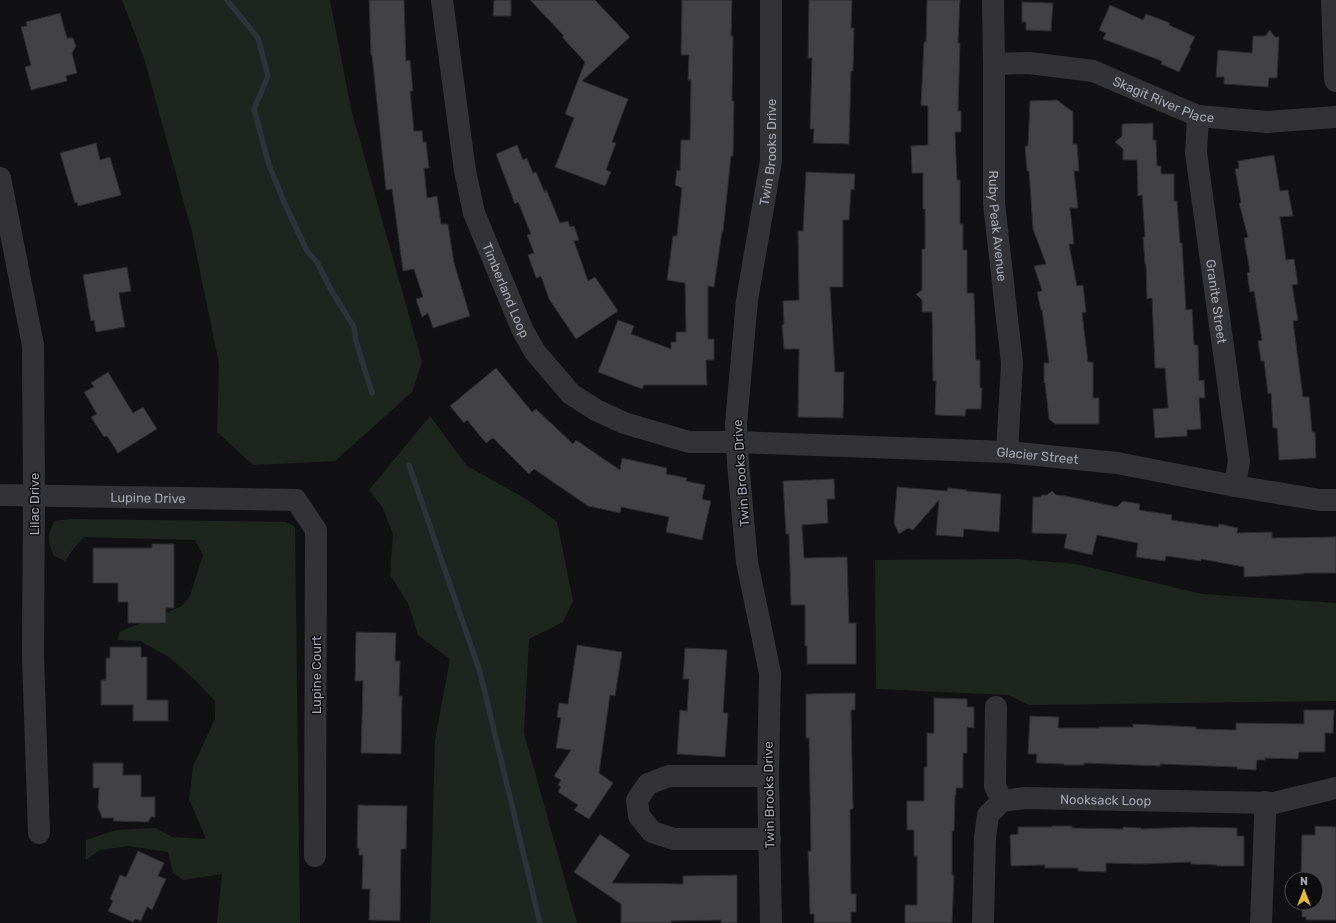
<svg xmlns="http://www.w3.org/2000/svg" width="1336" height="923" font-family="Rubik,sans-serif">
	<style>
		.green { fill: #1e251f }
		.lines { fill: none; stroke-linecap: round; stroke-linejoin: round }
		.stream { stroke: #2c333a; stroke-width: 5.5 }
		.building { fill: #414146; stroke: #2c2b2f }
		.minor { stroke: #333337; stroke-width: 22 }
		.labels { text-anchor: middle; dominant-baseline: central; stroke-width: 3; stroke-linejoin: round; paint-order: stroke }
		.street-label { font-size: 13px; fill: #a4a7b2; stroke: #0d0c0e }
	</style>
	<rect width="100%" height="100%" fill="#111113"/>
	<path class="green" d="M122,0H330L351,109L422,362L412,392L335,461L253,465L217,432L219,364L192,232L144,58Z
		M430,416L467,466L526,499L557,522L573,601L563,622L529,639L524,733L577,923H430L435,740L450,659L418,635L408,603L390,575L393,534L383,508L369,490Z
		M69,519L286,522L295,527L300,923H217L222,874L183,880L173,873L168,852L128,846L100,850L86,860V840L116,830L156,828L172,837L206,839L189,799L193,766L215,719V701L194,679L169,657L140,641L118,640L119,632L182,606L190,596L203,555L195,540L84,537L74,548L65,561L54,556C48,541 46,536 55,521Z
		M1016,559L1076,564L1202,594L1336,603V701L1029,705L1008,695L876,689L875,560Z"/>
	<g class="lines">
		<path class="stream" d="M227,0L258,38L268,76L254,109L269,165L284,202L307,251L317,262L331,290L354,327L356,341L372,393
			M409,465L480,672L540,923"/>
	</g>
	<path class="building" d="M369,0H404L406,61L410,60L413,91H410L414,131H422L423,142H426L429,168H424L427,198L437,196L441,224H448L454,263L470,316L433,328L428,313L422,317L416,299L423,297L414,269L403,271L392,189L386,190L372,55H371Z
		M494,0H511V16H493Z
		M530,0H595L630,37L582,81L628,99L612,142L616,143L606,170L611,172L605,186L555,167L574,118L565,114L585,62L562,37L564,36Z
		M682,0H732L731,36H733L732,101H734L733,156H731L723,232H722L714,287L708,286V339H714V360H706L707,385H644L642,389L598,372L618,320L634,326L631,334L671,349V342H676V332H686L685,283L667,280L673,236H677L682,188L675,185L677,170L680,171L681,140H690L691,80H688L689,55H681Z
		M809,0H852L851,28H854L853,71H851L849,144L813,143L814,129H810L812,58H808Z
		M927,0H960L958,43H960L958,111H961V132H955L957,180H960V224H963V250H967V293H974L976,360H980V388H982L981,409H966L965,416L935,415L936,381H933L932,312H922V300L916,294L922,290V249H925V209H923V173H912L911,146L928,145V106L921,105L924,42H926Z
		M1022,2L1053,3L1051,31L1026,30V22H1022Z
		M1110,5L1143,20L1146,14L1170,23L1169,25L1195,37L1189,48H1191L1179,72L1161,64L1162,61L1103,39L1106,33L1099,30Z
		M60,13L67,38H73L76,46L72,53L77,73L66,76L67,81L31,90L25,67L31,65L21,27L27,26L26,22Z
		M1270,30L1275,37H1279L1277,78H1269L1268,87L1224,84V77H1216L1218,50L1252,53L1253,36H1265Z
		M1057,100L1073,112V144H1077L1079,171H1074L1078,208H1070L1074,244H1069L1077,286L1083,285L1086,312L1082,313L1088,362H1093V398H1099V424H1055L1049,419L1045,383H1044V363H1049L1042,310H1041L1037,292L1042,291L1034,266L1046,264L1033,229L1029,171H1027L1025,146H1028L1030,101Z
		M1153,123V140H1156L1157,166H1161V174H1174V201H1177L1180,243H1182L1186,310L1192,309L1194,345H1198L1199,381L1204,380L1205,398H1199L1201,429L1187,430V436L1155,438L1153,409L1168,408L1165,368H1155L1152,298L1147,299L1146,264H1145L1143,237H1145L1142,195L1138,196L1137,160H1123V149L1115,142L1122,136V124Z
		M96,143L100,160L110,157L121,195L78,206L77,202L75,203L60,153Z
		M517,145L523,160L527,158L533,173L536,172L545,193L546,189L560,223L568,221L570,227L574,226L579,240L574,241L588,281L595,277L618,311L576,339L549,299L541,276L536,278L528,255L534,253L527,235L531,234L518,202L515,204L496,154Z
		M1274,155L1280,191L1288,190L1293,216L1280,217L1286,260L1294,259L1298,284L1292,285L1298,320L1293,321L1303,397H1309L1312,432H1315L1316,458L1279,460L1277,428H1273L1271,393L1268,394L1264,361H1261L1258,341L1262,340L1254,291L1250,292L1247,273L1250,272L1244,238L1248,237L1239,203H1241L1235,169L1239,168L1238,161Z
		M806,172L855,174L854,190L851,189L849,220H843V287H830L835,372H844L843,418L798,417L799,349H784L782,325L784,324L783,301L799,300L798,231H803Z
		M127,267L131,291L119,293L125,327L96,332L94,320L91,321L83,275Z
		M496,368L532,412L536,409L573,444L576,440L620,470L622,458L667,468L666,474L687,478L686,481L705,485L702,499L711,501L702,540L666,532L669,517L621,507L620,513L588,506L534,469L529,474L493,438L486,443L467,420L464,423L450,406Z
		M108,372L133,413L143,407L157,429L118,453L107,436L104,437L91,417L97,414L84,392L94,387L91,383Z
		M834,479L835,499H827L828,523L802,525L804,558L847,557L849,623H856V664H807V646H805V605H791L789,534H786L783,481Z
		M897,487L947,491L948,488L967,490L966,491L1001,494L999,532L964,529L963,537L936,535L939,500L913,530L908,528L899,534L894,523Z
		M1052,491L1056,495L1066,496L1117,507L1123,501L1140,504L1139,510L1172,515L1171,520L1218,527L1219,524L1238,528L1237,533L1272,532V538L1336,537V573H1304V574L1244,577V567L1201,559V561L1166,556L1165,561L1136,557L1138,543L1097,535L1092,555L1064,548L1067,534L1032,533L1033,497H1041V495H1047Z
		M152,544H174V608H166V623H128V602H118V583H93V548H152Z
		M356,632L396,633L395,661H400L399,696H402L401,754L361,753L363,681H355Z
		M577,645L622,652L615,696L610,695L599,773L613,783L589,819L574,810L578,805L558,792L561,787L558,785L561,780L554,776L571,750L556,748L561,718L557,717L559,703L568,704Z
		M110,647H141V657H147V700H168V721H133V705H101V680H106V658H110Z
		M685,648L727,650L723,713H728L725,757L677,754L680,710L687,711L689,679H683Z
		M855,693V710H851L853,809H850L851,894H856V912H851V923H814V914H810L809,879L808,851H811L809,738H806V694Z
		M934,698L967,699V707H974V728L967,727V753H963V788H956V795H955L954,831H952V875H954L952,923H905V905H917V856H914V830H907V801H924V767H927V733H934Z
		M1304,710H1334L1333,733H1325V752H1299L1298,759L1265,758V760H1257L1256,770L1237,769V767L1160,764V766L1084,763V765H1064V764L1036,763L1037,754H1028L1030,716L1059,717L1058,728H1099V727H1133V724L1196,727V729L1236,730V723L1304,724Z
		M93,763H123V775H141V797H155V817H151L148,822L113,821L114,818H102L98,807L99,788H93Z
		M358,805L407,806L406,849H401L400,921L369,920L370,889H362L363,855H359V848H357Z
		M1052,826H1072V828L1123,829V827L1141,828V829L1190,827L1237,828V836H1244V866H1217V865L1191,864V862L1140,864L1106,863V872L1078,871V868H1045V865L1011,866L1010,835L1018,834V827H1052Z
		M1315,826L1336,827V920H1306V917H1302V903H1316V879H1301L1302,835H1315Z
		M600,834L630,855L612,883L683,884V876L737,875V923H721V920L671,921V923H621V904L574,872Z
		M138,851L164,863L158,876L166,879L152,910L147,907L141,921L135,919L133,922L108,911L113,901L110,899L120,875L126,877Z"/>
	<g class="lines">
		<g class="minor">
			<path id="s1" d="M442,0L465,171L474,213L523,331L535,352L571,394L596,410L624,423L689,442H737L1007,452L1117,463L1235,486L1320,500H1336"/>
			<path id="s2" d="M993,0L994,64V203L1012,363L1007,452"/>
			<path d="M1332,0L1335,79L1336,81"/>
			<path id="s3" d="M994,64L1029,63L1093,71L1198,116L1267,122L1336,117"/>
			<path id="s4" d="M1198,116L1196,153L1239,461L1235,486"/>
			<path d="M0,178L33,345L34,496L33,656L39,833"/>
			<path id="s5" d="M0,495L296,500L316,530L315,856"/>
			<path d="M996,707L995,786L1002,801"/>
			<path d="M768,776H669L648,784L637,800L639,816L652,832L674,839H770"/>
			<path id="s6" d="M771,923L768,776L770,673L747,562L738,463L736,424L747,300L771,161V0"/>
			<path id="s7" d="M983,923L985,837L988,815L1002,801L1025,798L1274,803L1336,788"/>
			<path d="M1261,923L1265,818V802"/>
		</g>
	</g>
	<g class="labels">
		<g class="street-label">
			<text stroke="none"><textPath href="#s3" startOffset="176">Skagit River Place</textPath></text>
			<text stroke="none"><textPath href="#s6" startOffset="776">Twin Brooks Drive</textPath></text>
			<text stroke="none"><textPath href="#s2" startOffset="226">Ruby Peak Avenue</textPath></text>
			<text stroke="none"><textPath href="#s1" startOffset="299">Timberland Loop</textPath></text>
			<text stroke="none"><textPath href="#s4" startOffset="187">Granite Street</textPath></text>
			<text stroke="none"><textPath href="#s1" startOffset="900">Glacier Street</textPath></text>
			<text transform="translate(741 473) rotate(-94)">Twin Brooks Drive</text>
			<text stroke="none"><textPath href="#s5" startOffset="148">Lupine Drive</textPath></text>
			<text transform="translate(34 504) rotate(-90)">Lilac Drive</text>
			<text transform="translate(316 675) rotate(-90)">Lupine Court</text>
			<text transform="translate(769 795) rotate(-91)">Twin Brooks Drive</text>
			<text stroke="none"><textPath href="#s7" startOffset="232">Nooksack Loop</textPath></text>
		</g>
	</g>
	<g transform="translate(1304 891)"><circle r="19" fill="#0d0c0e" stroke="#494a50"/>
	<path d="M0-3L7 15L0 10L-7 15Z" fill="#e4ba38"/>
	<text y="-6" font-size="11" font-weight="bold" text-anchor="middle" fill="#a4a7b2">N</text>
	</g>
</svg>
